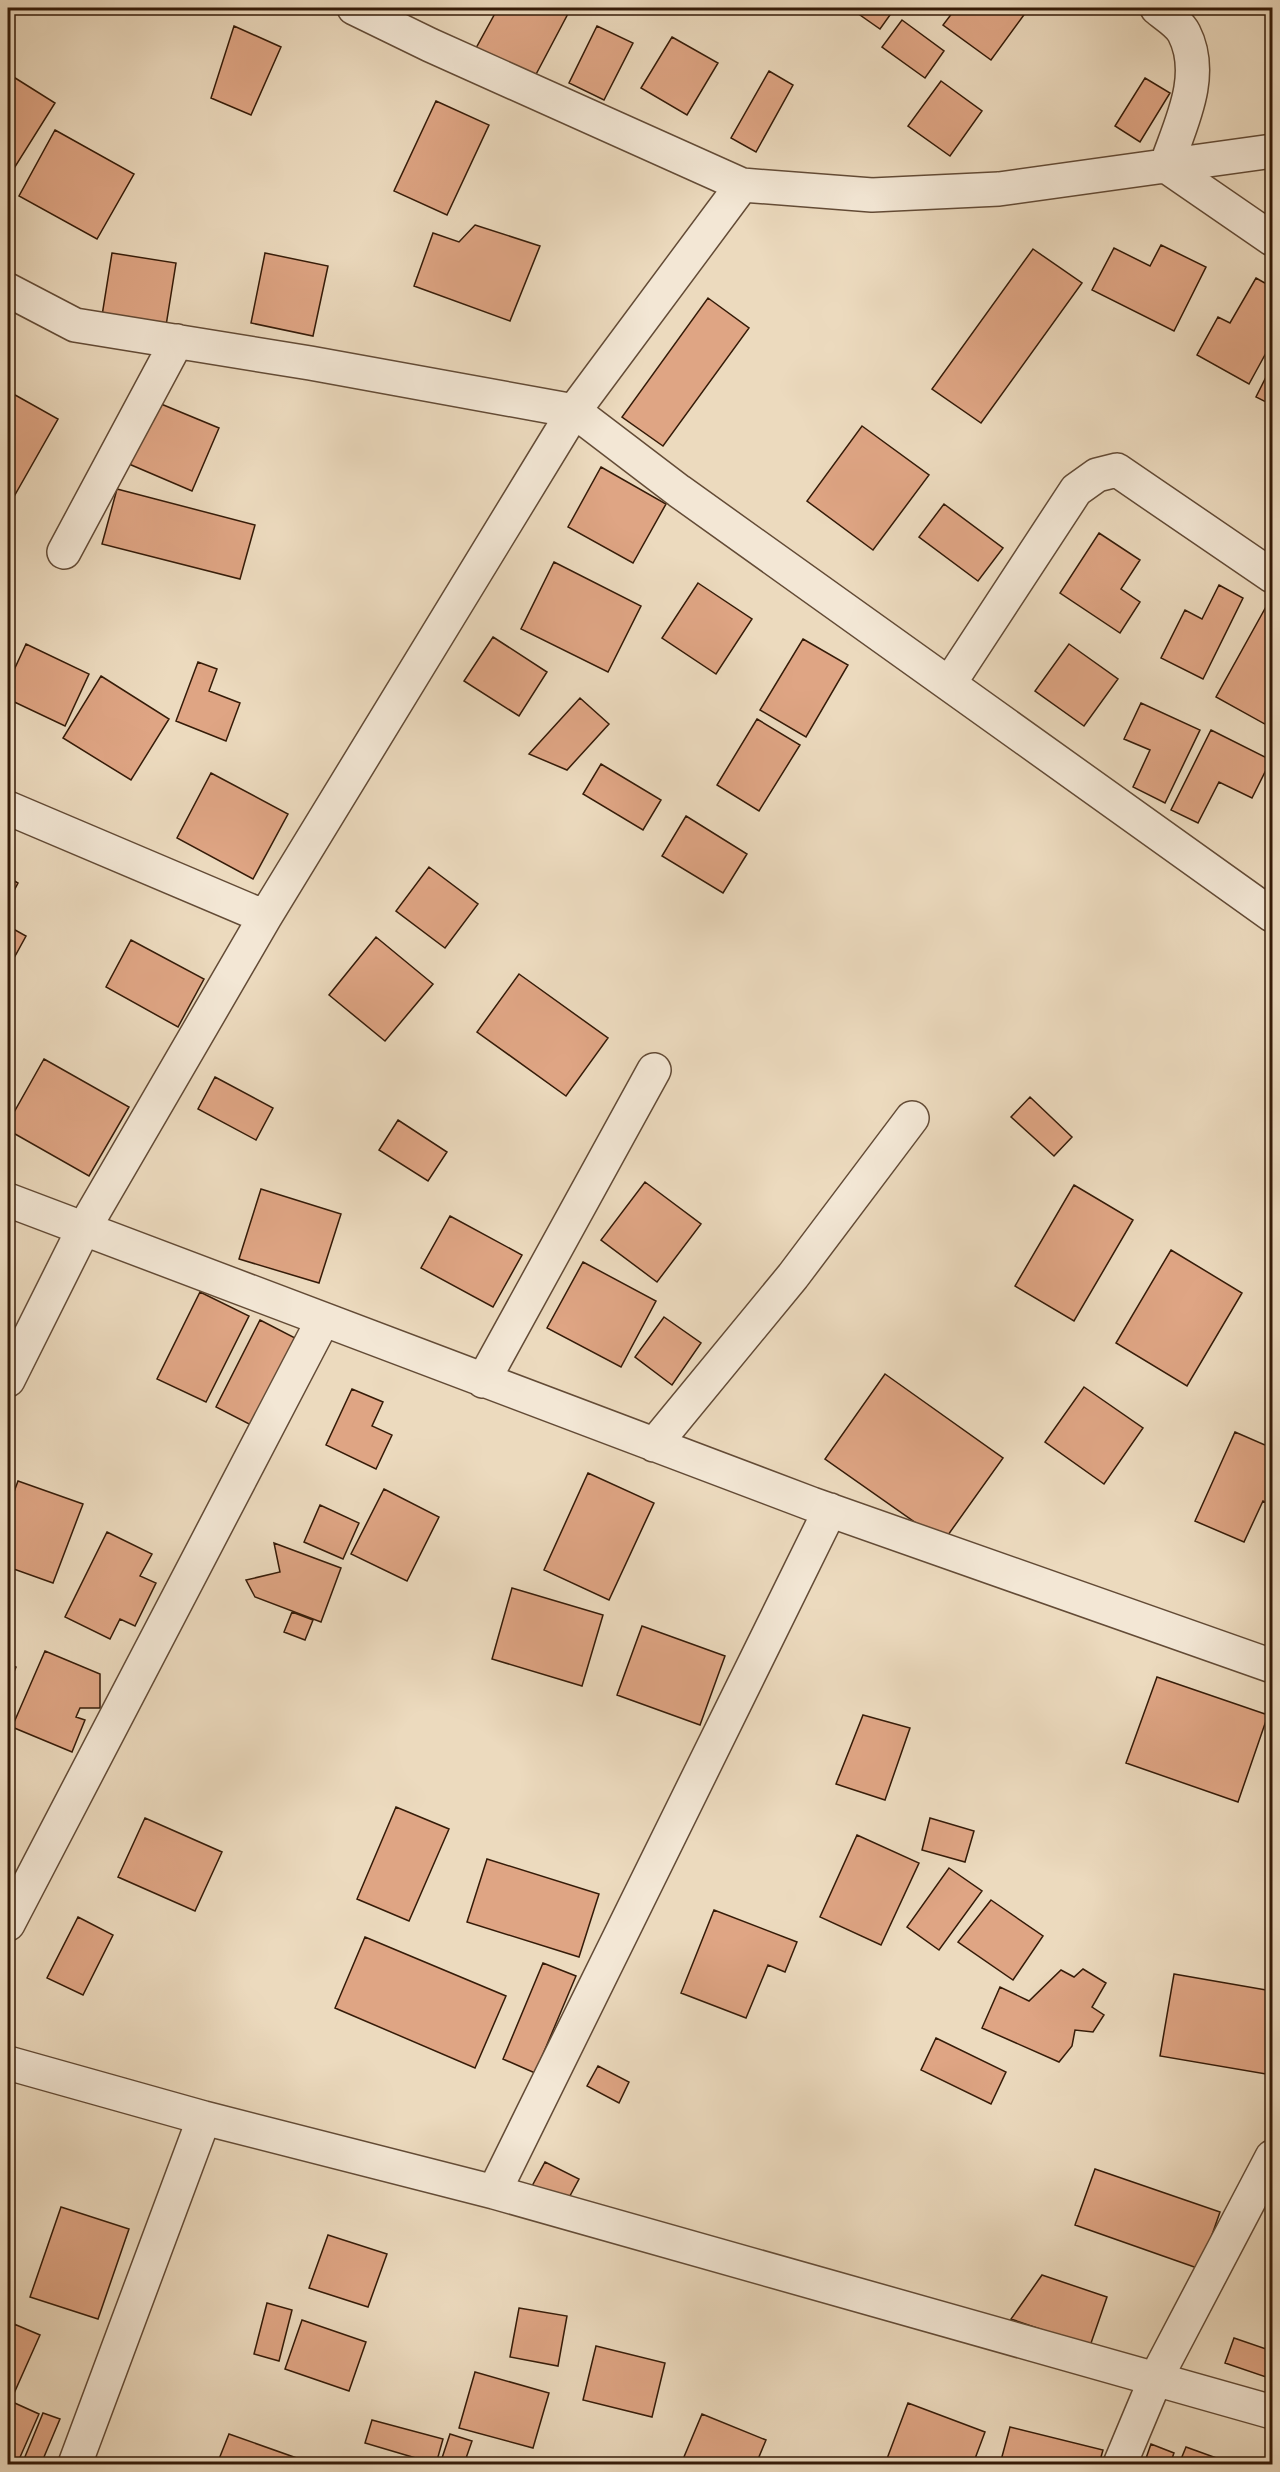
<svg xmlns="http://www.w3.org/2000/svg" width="1280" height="2472" font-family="Vollkorn,serif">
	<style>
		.building { fill: #dfa584; stroke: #351b08; stroke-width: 1.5 }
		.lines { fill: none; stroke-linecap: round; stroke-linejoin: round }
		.minor-casing { stroke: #634b36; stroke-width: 36 }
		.minor { stroke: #f3e7d5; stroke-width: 33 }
	</style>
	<rect width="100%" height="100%" fill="#ecdabe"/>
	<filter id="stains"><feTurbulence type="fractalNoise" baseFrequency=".00333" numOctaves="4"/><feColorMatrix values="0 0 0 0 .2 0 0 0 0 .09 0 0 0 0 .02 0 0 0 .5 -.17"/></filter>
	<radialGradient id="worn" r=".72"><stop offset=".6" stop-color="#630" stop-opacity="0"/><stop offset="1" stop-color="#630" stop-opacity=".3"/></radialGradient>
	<path class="building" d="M498,8H571L533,80L475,50Z
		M850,8H895L880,29Z
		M956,8H1029L991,60L943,25Z
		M902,20L944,51L925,78L882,47Z
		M234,26L281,47L251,115L211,98Z
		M597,26L633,43L604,100L569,83Z
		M672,37L718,63L687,115L641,88Z
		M769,71L793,85L756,152L731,138Z
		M12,76L55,103L8,178V82Z
		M1145,78L1170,93L1140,142L1115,126Z
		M941,81L982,111L950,156L908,126Z
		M436,101L489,125L447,215L394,191Z
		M55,130L134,174L97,239L19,196Z
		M475,225L540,246L510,321L414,286L433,233L459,242Z
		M1161,245L1206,267L1174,331L1092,290L1114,248L1150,266Z
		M1033,249L1082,283L981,423L932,389Z
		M112,253L176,263L165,332L101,322Z
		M265,253L328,266L313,336L251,323Z
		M1256,278L1272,287V342L1249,384L1197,355L1218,317L1230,323Z
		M708,298L749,328L663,446L622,417Z
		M1272,365V405L1256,397Z
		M8,391L58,419L12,500L8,498Z
		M149,399L219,428L192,491L122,461Z
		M862,426L929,475L873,550L807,501Z
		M601,467L666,504L633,563L568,527Z
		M117,489L255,525L240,579L102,544Z
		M944,504L1003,548L978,581L919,537Z
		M1099,533L1140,560L1121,589L1140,602L1120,633L1060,593Z
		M554,562L641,606L608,672L521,629Z
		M698,583L752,619L716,674L662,638Z
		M1219,585L1243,598L1203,679L1161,658L1185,610L1202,619Z
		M1267,605L1272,608V728L1216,697Z
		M493,637L547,672L519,716L464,681Z
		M803,639L848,665L806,737L760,710Z
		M26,644L89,674L65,726L8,699V683Z
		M1069,644L1118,679L1084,726L1035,691Z
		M198,662L217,669L209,691L240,703L226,741L176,721Z
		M101,676L169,719L131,780L63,738Z
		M580,698L609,724L567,770L529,754Z
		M1141,703L1200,730L1165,803L1133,787L1150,750L1124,739Z
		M757,719L800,745L759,811L717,785Z
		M1211,730L1271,760L1252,798L1219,782L1198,823L1171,810Z
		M601,764L661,800L643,830L583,794Z
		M211,773L288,814L253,879L177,838Z
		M686,816L747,854L723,893L662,856Z
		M429,867L478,904L445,948L396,911Z
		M8,877L18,883L8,902Z
		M8,926L26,936L8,969Z
		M376,937L433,984L385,1041L329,995Z
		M131,940L204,979L178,1027L106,987Z
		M519,974L608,1038L566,1096L477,1032Z
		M44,1059L129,1107L89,1176L8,1130V1123Z
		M215,1077L273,1108L256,1140L198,1109Z
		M1030,1097L1072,1137L1054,1156L1011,1117Z
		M398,1120L447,1152L428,1181L379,1150Z
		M645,1182L701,1224L657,1282L601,1240Z
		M1074,1185L1133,1220L1074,1321L1015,1286Z
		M261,1189L341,1214L319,1283L239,1259Z
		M450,1216L522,1255L493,1307L421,1268Z
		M1171,1250L1242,1293L1187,1386L1116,1343Z
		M583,1262L656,1301L621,1367L547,1328Z
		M200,1292L249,1316L206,1402L157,1379Z
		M664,1317L701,1343L672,1385L635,1357Z
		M260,1320L297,1339L253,1426L216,1407Z
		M885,1374L1003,1458L943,1542L825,1459Z
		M1084,1387L1143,1428L1104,1484L1045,1442Z
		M352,1389L383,1402L372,1426L392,1435L376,1469L326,1445Z
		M1235,1432L1272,1448V1505L1263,1501L1244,1542L1195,1521Z
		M588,1473L654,1503L609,1600L544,1570Z
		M18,1481L83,1504L53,1583L8,1567V1508Z
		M384,1489L439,1517L407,1581L351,1554Z
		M320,1505L359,1523L343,1559L304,1542Z
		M107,1532L152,1554L140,1576L156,1583L135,1626L120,1619L110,1639L65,1617Z
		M274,1543L341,1568L321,1622L255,1597L246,1580L280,1572Z
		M512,1588L603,1615L582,1686L492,1659Z
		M292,1612L313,1620L305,1640L284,1632Z
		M642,1626L725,1656L700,1725L617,1695Z
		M45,1651L100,1674V1708H80L76,1717L85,1720L72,1752L12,1727Z
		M8,1663L16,1667L8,1685Z
		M1157,1677L1268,1715L1238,1802L1126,1763Z
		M863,1715L910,1728L885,1800L836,1784Z
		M396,1807L449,1829L409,1921L357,1899Z
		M145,1818L222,1852L195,1911L118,1877Z
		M930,1818L974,1831L965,1862L922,1850Z
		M857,1835L919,1863L881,1945L820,1917Z
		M487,1859L599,1894L579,1957L467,1922Z
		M949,1868L982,1891L939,1950L907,1927Z
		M991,1900L1043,1936L1013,1980L958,1942Z
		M714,1910L797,1942L785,1972L768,1965L746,2018L681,1993Z
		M78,1917L113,1935L83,1995L47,1978Z
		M365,1937L506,1996L475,2068L335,2008Z
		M543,1963L576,1976L535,2073L503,2059Z
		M1083,1969L1106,1983L1092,2007L1104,2015L1093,2032L1075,2030L1072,2046L1059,2062L982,2028L1000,1987L1029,2001L1061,1970L1074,1977Z
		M1174,1974L1272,1991V2075L1160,2056Z
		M936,2038L1006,2072L991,2104L921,2070Z
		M598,2066L629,2082L619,2103L587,2086Z
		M545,2162L579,2179L558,2218L524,2201Z
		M1095,2169L1220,2212L1200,2269L1075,2225Z
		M61,2207L129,2229L98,2319L30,2297Z
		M328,2235L387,2254L368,2307L309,2288Z
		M1042,2275L1107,2297L1090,2346L1011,2319Z
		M267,2303L292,2310L279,2361L254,2354Z
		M519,2308L567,2316L558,2366L510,2357Z
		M302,2320L366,2342L349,2391L285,2369Z
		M14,2324L40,2335L11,2400L8,2399V2338Z
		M1234,2338L1272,2351V2379L1225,2363Z
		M596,2346L665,2363L652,2417L583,2400Z
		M475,2372L549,2393L533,2448L459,2428Z
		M8,2400L39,2414L17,2464H8Z
		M908,2403L985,2432L973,2464H885Z
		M43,2413L60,2419L41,2464H22Z
		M702,2414L766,2440L756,2464H681Z
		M372,2420L443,2439L436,2464L365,2443Z
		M1010,2427L1103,2450L1099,2464H1000Z
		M229,2434L308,2462L307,2464H217Z
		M450,2434L472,2441L464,2464H440Z
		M1151,2444L1174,2453L1170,2464H1144Z
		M1186,2447L1233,2464H1179Z"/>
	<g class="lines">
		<defs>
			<path id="minor" d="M354,8L430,45L742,185L872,195L999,189L1272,151
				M1157,8C1165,15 1179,23 1184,33C1206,76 1180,125 1166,166L1272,239
				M8,290L75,325L310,363L574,411L679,491L1272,915
				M64,552L177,341
				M949,684L1076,490L1097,475L1117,470L1272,576
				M8,808L265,917
				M8,1200L812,1504L1272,1666
				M8,1380L83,1230L265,917L574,411L742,185
				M483,1381L654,1070
				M654,1445L793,1276L912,1118
				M8,1924L323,1320
				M8,2063L204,2118L494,2192L1272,2412
				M494,2192L830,1510
				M75,2464L204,2118
				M1120,2464L1156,2378L1272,2157"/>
		</defs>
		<use href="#minor" class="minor-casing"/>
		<use href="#minor" class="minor"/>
	</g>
	<rect width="1280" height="2472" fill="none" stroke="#ecdabe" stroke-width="30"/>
	<rect x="9" y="9" width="1262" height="2454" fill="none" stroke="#351b08" stroke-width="3"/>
	<rect x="15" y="15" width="1250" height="2442" fill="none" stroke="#351b08" stroke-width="1.5"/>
	<rect width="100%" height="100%" filter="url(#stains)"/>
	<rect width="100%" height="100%" fill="url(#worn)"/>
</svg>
